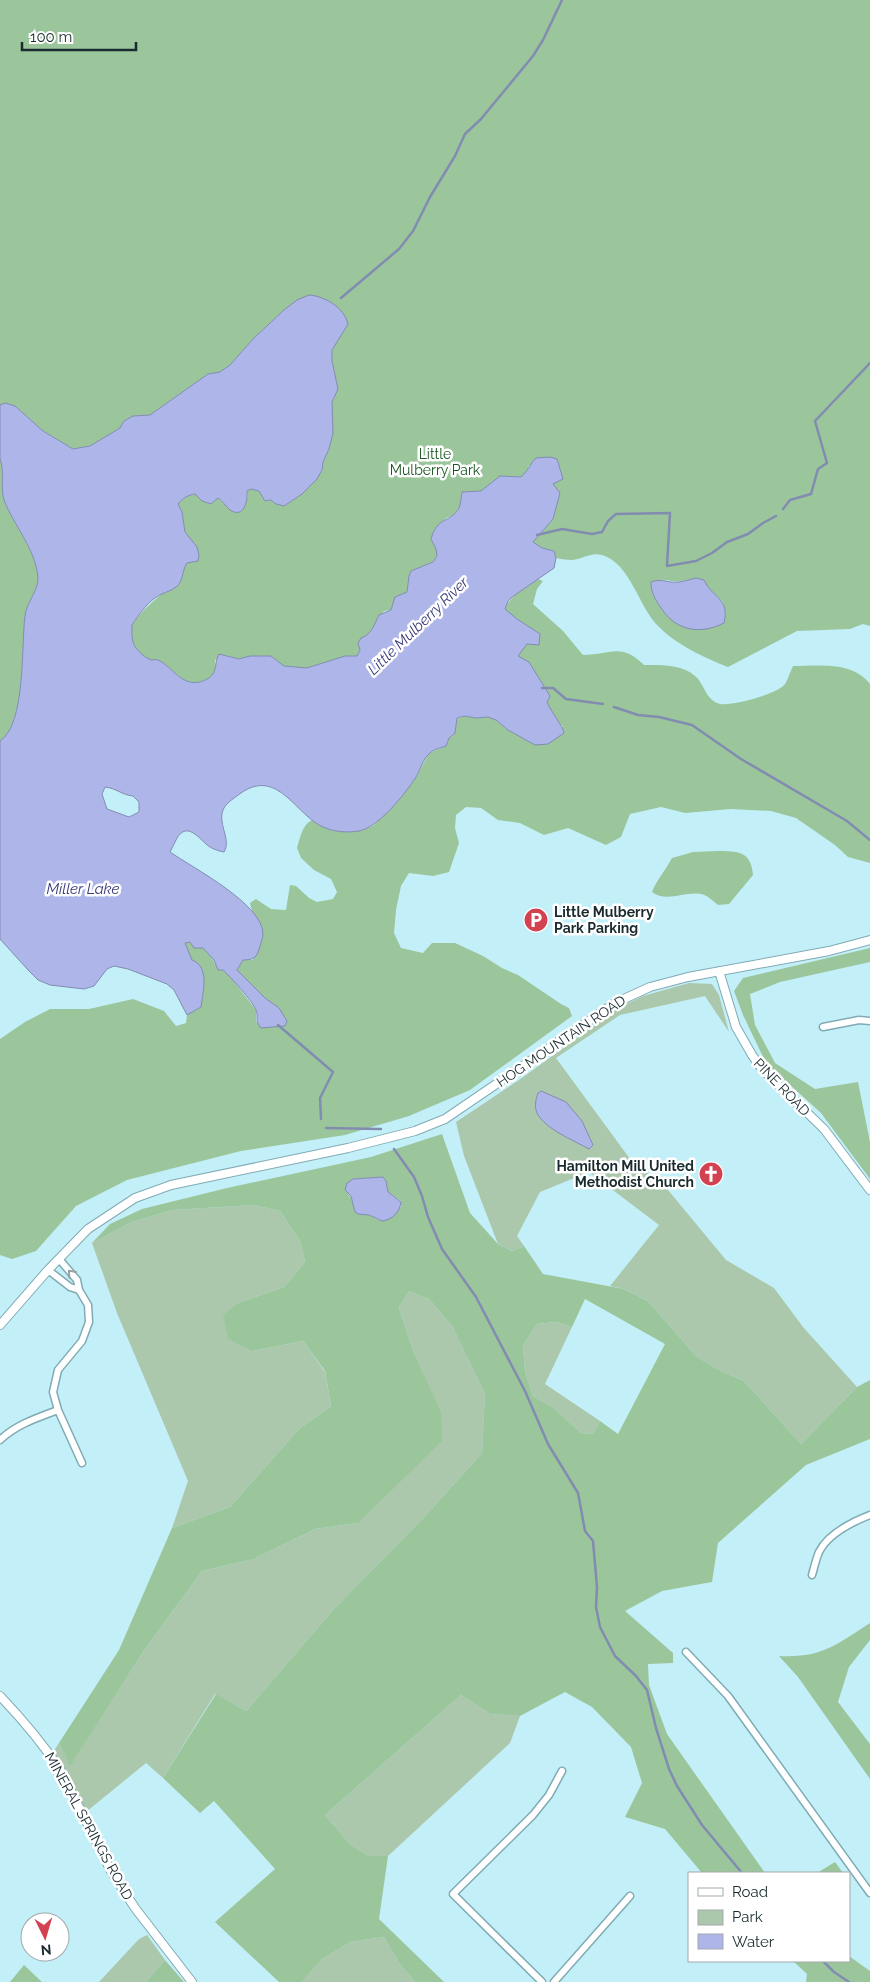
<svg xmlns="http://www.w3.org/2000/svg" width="870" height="1982" font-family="Raleway,sans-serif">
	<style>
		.green { fill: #acc8ac; fill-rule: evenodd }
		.forest { fill: #9bc69c; fill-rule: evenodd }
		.water { fill: #aeb5e9; stroke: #828cb1; fill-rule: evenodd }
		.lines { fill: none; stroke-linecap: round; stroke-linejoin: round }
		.stream { stroke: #828cb1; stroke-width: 2.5 }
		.minor-casing { stroke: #80abb4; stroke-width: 9 }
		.tertiary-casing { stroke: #80abb4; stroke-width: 10 }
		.minor { stroke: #fff; stroke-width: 6 }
		.tertiary { stroke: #fff; stroke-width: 8 }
		.oneway { stroke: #98a0a1 }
		.labels { text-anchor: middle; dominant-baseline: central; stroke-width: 5; stroke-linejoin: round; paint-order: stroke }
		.park-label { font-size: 14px; fill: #195621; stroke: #fff }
		.poi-label { font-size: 14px; font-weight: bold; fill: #1a2b2f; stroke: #fff; text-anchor: start }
		.street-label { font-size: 14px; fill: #1a2b2f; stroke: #fff }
		.water-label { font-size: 15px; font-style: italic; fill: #383a78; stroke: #fff }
	</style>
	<rect width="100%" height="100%" fill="#c3eff9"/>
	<path class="green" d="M689,983L712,984L719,995L729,1032L705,996L620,1015L556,1058L633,1163L663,1184L726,1260L774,1288L803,1327L857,1387L801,1444L744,1381L715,1368L696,1356L648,1301L624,1289L610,1286L659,1225L589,1172L540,1192L517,1236L524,1246L512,1251L498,1244L464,1156L456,1122L519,1080L620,1007L643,996ZM541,1091L553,1097L537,1112Z
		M254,1205L280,1211L300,1241L305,1262L284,1287L238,1303L253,1351L303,1341L325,1372L331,1406L299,1429L230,1507L172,1528L188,1481L117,1313L92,1243L132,1222L172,1210Z
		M409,1291L429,1299L452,1326L485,1394L482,1453L427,1514L333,1610L246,1711L215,1694L163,1778L146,1763L86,1812L53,1752L59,1743L70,1765L145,1649L202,1571L254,1559L315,1529L358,1523L415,1356L399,1308Z
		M557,1322L572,1327L545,1384L600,1421L593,1434L581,1433L554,1408L533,1396L525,1371L523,1345L537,1324Z
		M461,1695L490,1714L520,1716L510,1743L388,1856H369L351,1845L325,1815Z
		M147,1935L165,1960L146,1982H99L139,1939Z
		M384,1937L399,1963L415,1982H302L321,1960L350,1942Z"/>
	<path class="forest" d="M0,0H870V626L863,624L850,629L797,631L728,667C705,658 675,644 658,626C638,606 631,564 602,555C591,552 581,560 571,560C567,560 561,559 556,558L554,551L542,548L533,542L553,519L557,490L553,484L529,465L527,472L521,477L508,476L496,479L481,491L462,492L460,506L454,515L446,518L431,539L436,549L437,555L433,562L411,571L409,576L407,592L395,597L391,610L384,611L372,630L358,643L360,650L357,656H345L307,668L284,666L271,656H250L239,659L224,655L215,660C216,669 215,675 207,679C183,691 175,668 159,661C158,660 152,660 151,660C146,658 139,653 136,648C131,642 132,632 132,625C147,603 162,595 182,578L183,569L187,563L198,561L197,548L185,532L182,512L178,504C183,498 188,495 195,494L202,501L211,504L218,498L226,506L248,497L247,490L251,488L259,491L265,501L271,500L276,504L284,506L302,494L322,471L323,462L329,449L332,402C343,386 329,369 332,352C333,344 339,337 344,331L284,310L253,339L230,365L220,372L208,374L150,415L133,416L124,421L121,428L90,446L73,449L43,431L15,406L0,405ZM696,578L724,603L660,579C673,582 683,582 696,578Z
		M0,459C5,472 0,487 4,500C14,526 35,548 38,577C39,590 26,603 25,616C21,646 26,724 0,741Z
		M538,579L543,581L537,589L533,604L563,631L583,655C612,655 620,642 644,665C660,665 682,664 695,676C705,684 705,700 720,704C733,706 778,694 785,684C788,679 790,672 793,666C819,666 852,661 870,684V863L848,857L835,845L796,818L771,811L731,809L685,813L661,807L630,814L621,837L606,845L568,828L544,835L520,823L498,820L481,808L466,807L456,815L455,828L459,843L449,872L433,876L409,873L401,886L396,910L394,933L401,948L423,953L432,943H455L483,956L502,968L518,975L561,1004L569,1008L572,1016L470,1090L409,1116L345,1135L241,1151L127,1180L76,1206L36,1251L12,1259L0,1255V1039L25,1022L50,1009H89L133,999L164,1011L176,1026L186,1023L187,1015L201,1007L192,961L184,943C200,939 213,957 218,970H223L229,975L256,1010V1021L261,1027L285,1026L279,1008L265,998L237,970L243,960H253L260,922L252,912L250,903L256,899L271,909L286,910L290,885L296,886L309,898L317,902L333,899L337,892L331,879L314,870L301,858L297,848C300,838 302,825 312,820L333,831H360L374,825L416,777L429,753L446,746L449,738L455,733L457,719L464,716L476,718L488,717L496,720L508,730L563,727L551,713L547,702L549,696L529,662L517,656L527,644V626L509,614L505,609C509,596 527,586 538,579Z
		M717,851C738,851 751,851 753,875L729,904L718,905C713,901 707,895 701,894C685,891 666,903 652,892C657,879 666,870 672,858L693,852Z
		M870,948V962L780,982L750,994L755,1025L775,1063L815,1089L858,1082L870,1142V1179L821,1113L766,1063L743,1015L734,991L743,978Z
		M442,1134L470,1213L498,1244L512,1251L524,1246L543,1274L624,1289L648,1301L696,1356L715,1368L744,1381L801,1444L857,1387L870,1380V1439L806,1465L718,1543L712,1582L662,1591L625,1611L673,1653V1663L648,1664L649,1685L667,1734L765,1873H702L665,1829L625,1817L642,1783L631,1747L592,1707L565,1692L520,1716L490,1714L461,1695L325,1815L351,1845L369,1856H388L379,1919L444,1982H415L399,1963L384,1937L350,1942L321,1960L302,1982H279L215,1922L275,1869L214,1801L200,1813L163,1778L216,1694L246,1711L333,1610L427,1514L482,1453L485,1394L452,1326L429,1299L409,1291L399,1308L415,1356L441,1412L442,1441L358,1523L315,1529L254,1559L202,1571L145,1649L70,1766L59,1743L119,1650L172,1528L230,1507L299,1429L331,1406L325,1371L303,1341L253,1351L228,1339L223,1315L238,1303L284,1287L305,1262L300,1241L280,1211L254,1205L172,1210L132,1222L92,1243L110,1224L142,1209L227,1188L371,1157ZM383,1177L386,1181L388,1192L401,1201V1207L378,1220L369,1215H362C354,1207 353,1198 345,1190L353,1179ZM585,1299L665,1344L618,1434L600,1421L593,1434L581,1433L554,1408L533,1396L525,1371L523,1345L537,1324L557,1322L572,1327Z
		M870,1623V1640L849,1667L838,1702L870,1744V1779L798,1677L779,1656C822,1658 836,1645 870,1623Z
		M835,1862L843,1873H817Z
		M849,1956L870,1971V1982H806L807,1974L793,1961H849Z
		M165,1960L184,1982H146Z
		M24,1965L42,1982H10Z"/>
	<path class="water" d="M309,295C324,296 344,307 348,324L332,350V361L338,389L332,402L333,433L329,449L323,462L322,470L317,479L302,494L284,506L276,504L271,500L265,501L259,491L251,489L247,491C248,501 244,519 230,510C225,506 223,501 218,498L211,504L202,501L195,494C188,495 183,498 178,504L182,512L185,532L197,547L199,555L198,561L187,563C182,570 183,583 176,587C170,592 161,593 155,598C146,604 138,616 132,625C132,632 131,642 136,648C139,652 146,658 151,660C153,660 156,659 158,660C174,667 184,693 209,678C218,672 214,662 219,654L239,659L250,656H271L284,666L307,668L345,656H357L360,650L358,643L361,638C372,634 374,625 379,615L391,610L395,597L407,592L409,576L411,571L433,562L437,556L436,549L431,539C437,516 451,523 459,508C461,503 461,497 462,492L481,491L500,476L521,477C528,471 530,464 536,458L550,457L557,459L563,479L553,484L560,493L553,519L533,542L542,548L554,551L556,558L554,568L512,597L508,601L505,609L517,619L540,634L539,645L527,644L518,656L529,662L550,696L547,702C551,712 563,726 564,733L548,744L535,745L508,730L496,720L488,717L476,718L464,716L457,718L455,733L449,738L446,746C441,748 433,749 429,754C423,759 420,770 416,777C405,794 379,827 359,831C346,833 333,832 321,826C295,813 277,768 241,793C236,797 227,802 224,808C216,822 232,839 224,852C218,851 210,848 206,844C198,837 187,822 177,838C175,843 172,847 170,852C193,868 263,904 263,934C263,938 261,942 260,946C257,957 255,960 243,960L237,970L265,998L279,1008L287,1021L285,1026L261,1028C254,1019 259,1018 256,1010C254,1003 229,975 223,970H218L214,960L203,948H194L190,942L185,943L192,960C210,967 203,991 201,1007L187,1015L174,990L167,984L128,969L114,966L107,969L94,986L84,989L50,985L38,980L29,971L0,939V741C26,724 21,646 25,616C26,603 39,590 38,577C35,548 14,526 4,500C0,487 5,472 0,459V405L5,403L15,406L43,431L73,449L90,446L120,428L124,421L133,416L150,415L208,374L220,372L230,365L253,339L284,310L297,300ZM105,787C116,788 122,795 133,796L139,802V812L129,817L107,809L102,794Z
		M696,578L704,580C713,599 730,598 724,623C700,635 676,631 661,608C655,599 651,593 651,582C660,579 663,581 671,582C680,583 688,580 696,578Z
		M541,1091L566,1102L582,1121L593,1145L589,1149C573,1140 545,1129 537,1113C534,1106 536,1099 538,1093Z
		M383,1177L386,1181L388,1192L401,1202C400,1212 392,1220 382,1221L369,1215L358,1214L355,1212L351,1196L345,1190L347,1183L353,1179Z"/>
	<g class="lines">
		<path class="stream" d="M341,298L399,249L413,231L430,197L455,156L465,134L481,119L533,56L543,40L562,0
			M783,509L790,500L811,494L818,469L827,463L815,421L870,363
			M537,535L562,529L592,534L602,532L608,521L616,514L670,513L667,566L696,561L712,553L727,542L748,534L763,523L776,516
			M542,688H553L566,699L603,704
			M614,707L638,715L659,717L692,725L741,759L847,821L870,840
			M278,1025L333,1072L320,1098L321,1119
			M326,1128L381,1129
			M394,1149L414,1177L422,1196L428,1217L442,1249L476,1297L525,1391L548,1444L578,1493L585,1531L593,1541L597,1587L596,1607L600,1627L615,1656L636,1676L647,1690L656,1728L669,1769L677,1786L702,1825L742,1873
			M823,1961L834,1972L849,1982"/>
		<defs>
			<path id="minor" d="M823,1027L859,1020L870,1021
				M59,1259L77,1280L79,1290L88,1305L89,1322L82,1341L58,1370L53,1392L58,1410L82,1463
				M48,1270L70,1287L79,1290
				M0,1440C17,1424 37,1418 58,1410
				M812,1575C814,1568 816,1559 819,1552C828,1534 852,1522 870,1515
				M686,1652L728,1696L870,1893
				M542,1982L453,1894L533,1815L549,1795L562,1771
				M554,1982L630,1896"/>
			<path id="tertiary" d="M719,971L736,1027L752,1055L762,1069L824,1129L870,1190
				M0,1325L48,1270L88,1229L135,1198L171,1185L348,1148L415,1131L445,1119L615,1003L650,987L688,977L829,951L870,940
				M0,1696C23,1720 43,1744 61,1771L111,1871L135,1908L192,1982"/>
		</defs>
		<use href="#minor" class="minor-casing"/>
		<use href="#tertiary" class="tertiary-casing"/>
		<use href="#minor" class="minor"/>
		<use href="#tertiary" class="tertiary"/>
	</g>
	<defs><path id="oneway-chevron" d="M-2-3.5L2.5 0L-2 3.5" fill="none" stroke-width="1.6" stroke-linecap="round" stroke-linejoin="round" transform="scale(1.25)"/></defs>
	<use class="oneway" href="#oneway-chevron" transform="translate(71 1273) rotate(-131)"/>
	<defs>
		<symbol id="parking-disc" viewBox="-11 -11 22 22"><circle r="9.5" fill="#d34251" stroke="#fff"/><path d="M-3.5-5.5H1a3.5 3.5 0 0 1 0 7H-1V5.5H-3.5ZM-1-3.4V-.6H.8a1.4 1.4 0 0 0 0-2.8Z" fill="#fff"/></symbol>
		<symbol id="church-disc" viewBox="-11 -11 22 22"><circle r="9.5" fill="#d34251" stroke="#fff"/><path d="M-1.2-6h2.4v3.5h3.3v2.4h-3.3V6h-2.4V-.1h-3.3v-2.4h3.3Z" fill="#fff"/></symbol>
	</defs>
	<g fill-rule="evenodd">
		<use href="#parking-disc" x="522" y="906" width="28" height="28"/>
		<use href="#church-disc" x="697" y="1160" width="28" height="28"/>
	</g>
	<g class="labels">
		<g class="park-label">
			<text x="435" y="454">Little<tspan x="435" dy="16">Mulberry Park</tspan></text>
		</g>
		<g class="poi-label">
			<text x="554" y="912">Little Mulberry<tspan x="554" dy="16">Park Parking</tspan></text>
			<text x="694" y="1166" text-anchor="end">Hamilton Mill United<tspan x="694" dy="16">Methodist Church</tspan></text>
		</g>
		<g class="street-label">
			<text transform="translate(561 1041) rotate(-34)">HOG MOUNTAIN ROAD</text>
			<text transform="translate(782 1087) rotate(46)">PINE ROAD</text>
			<text transform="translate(89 1826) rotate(61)">MINERAL SPRINGS ROAD</text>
		</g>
		<g class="water-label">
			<text transform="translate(418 626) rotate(-44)">Little Mulberry River</text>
			<text x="83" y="889">Miller Lake</text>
		</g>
	</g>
	<rect x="688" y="1872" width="162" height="90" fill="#ffffff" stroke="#a3aaac"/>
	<rect x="698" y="1888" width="25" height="8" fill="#ffffff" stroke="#a3aaac"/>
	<text x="732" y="1897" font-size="15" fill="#1a2b2f">Road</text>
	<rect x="698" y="1910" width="25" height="15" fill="#acc8ac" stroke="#a3aaac"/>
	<text x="732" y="1922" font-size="15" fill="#1a2b2f">Park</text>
	<rect x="698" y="1934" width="25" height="15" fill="#aeb5e9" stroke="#a3aaac"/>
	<text x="732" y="1947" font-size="15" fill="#1a2b2f">Water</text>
	<g transform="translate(45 1937) rotate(175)"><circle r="24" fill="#ffffff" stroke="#a3aaac"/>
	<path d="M0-4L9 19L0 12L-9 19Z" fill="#d34251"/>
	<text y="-8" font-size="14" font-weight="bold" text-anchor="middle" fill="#1a2b2f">N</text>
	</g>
	<path d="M22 42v8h114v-8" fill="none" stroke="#1a2b2f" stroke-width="2.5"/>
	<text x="30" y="42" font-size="15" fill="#1a2b2f" stroke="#ffffff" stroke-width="4" paint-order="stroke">100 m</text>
</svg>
